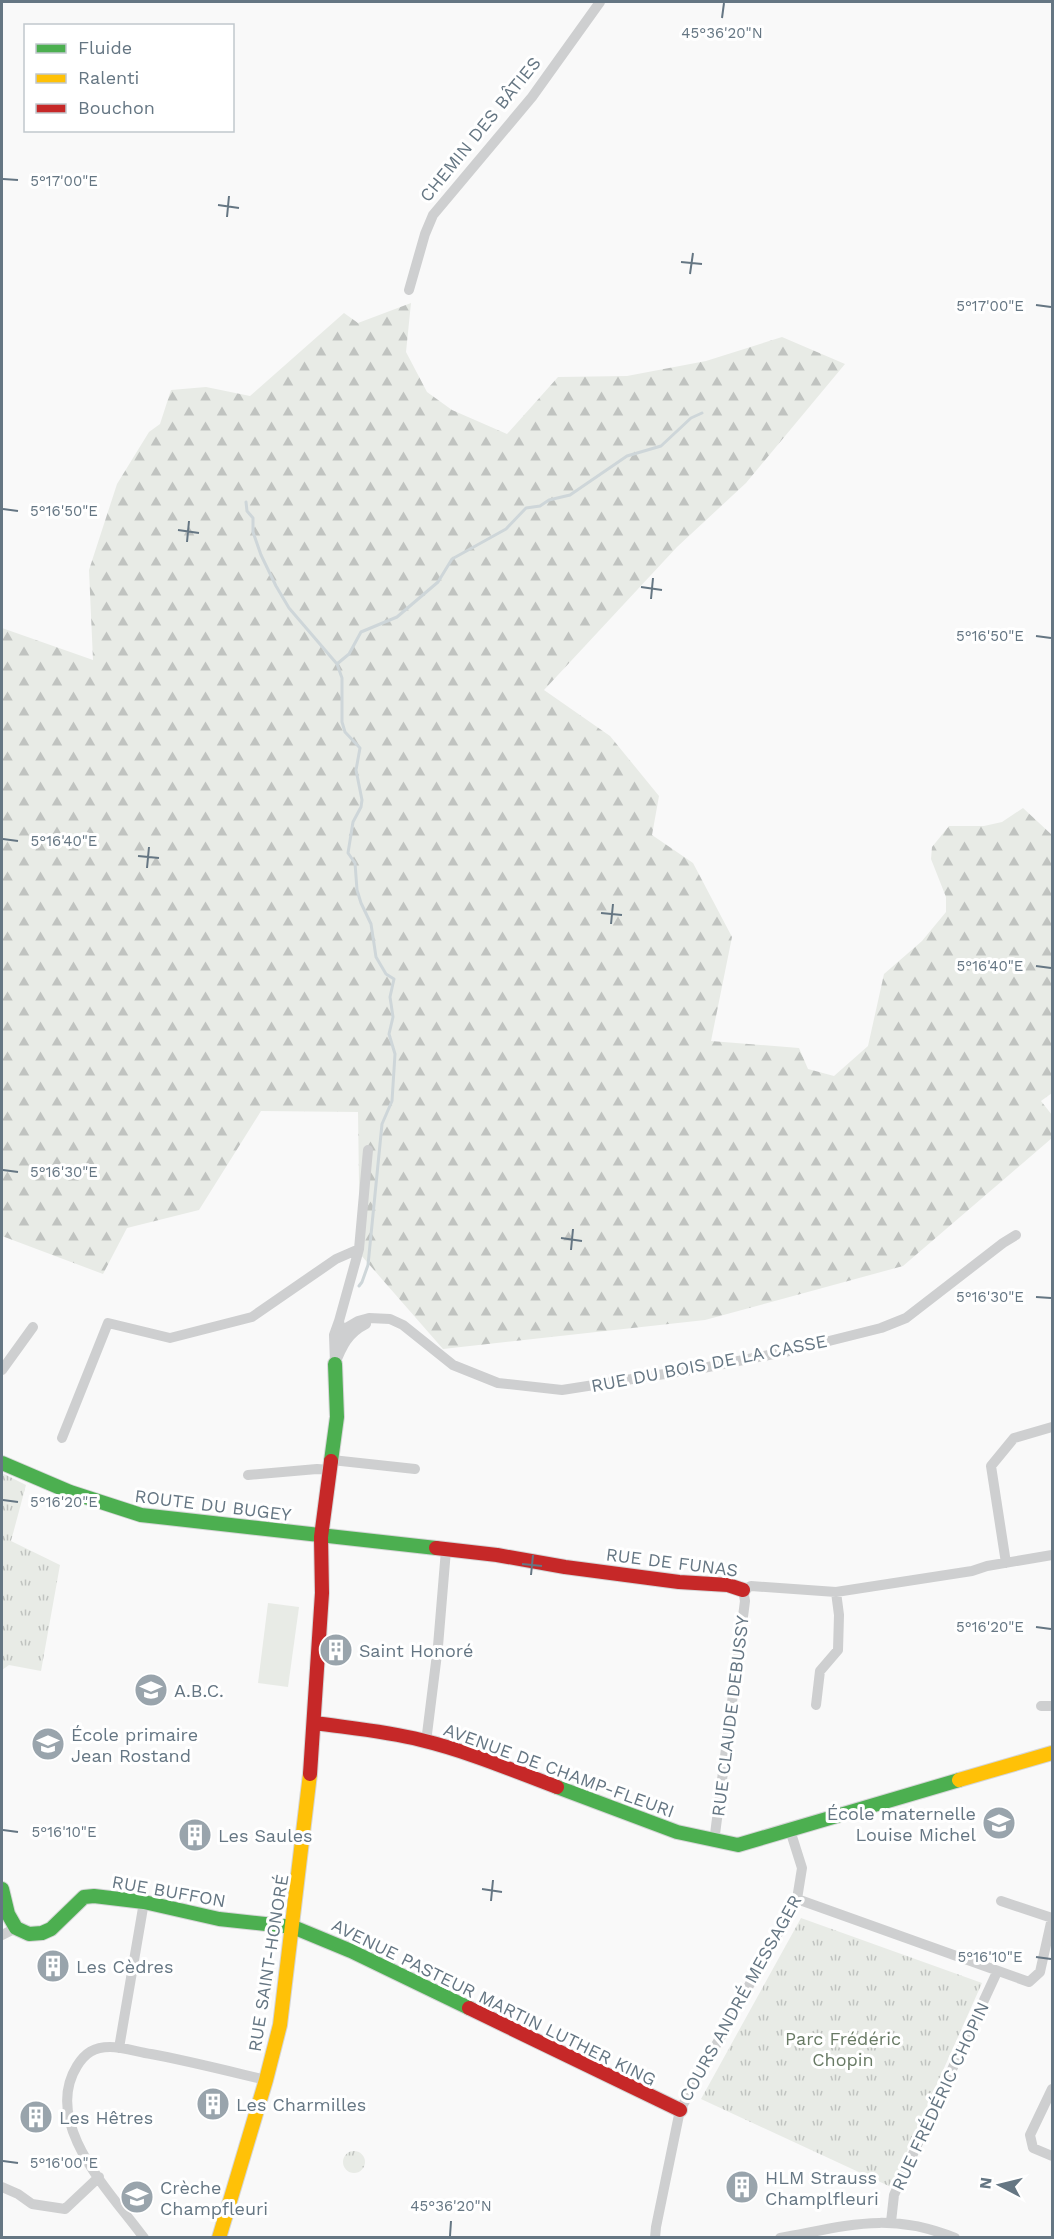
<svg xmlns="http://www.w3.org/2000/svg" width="1054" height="2239" font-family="'Work Sans',sans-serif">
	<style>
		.grass { fill: #e8ebe6 }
		.forest { fill: url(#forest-firs) }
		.park { fill: url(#park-tufts) }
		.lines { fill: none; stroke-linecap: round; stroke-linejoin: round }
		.stream { stroke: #ced6d9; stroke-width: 3 }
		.fast-casing { stroke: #d5d6d7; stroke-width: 16 }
		.slow-casing { stroke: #d5d6d7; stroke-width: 16 }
		.jam-casing { stroke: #d5d6d7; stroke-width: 16 }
		.street { stroke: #cecfd0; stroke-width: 10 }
		.fast { stroke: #4caf50; stroke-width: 14 }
		.slow { stroke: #ffc107; stroke-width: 14 }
		.jam { stroke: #c62828; stroke-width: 14 }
		.ticks { fill: none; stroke: #657683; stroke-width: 2 }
		.labels { text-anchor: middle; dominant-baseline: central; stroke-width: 6; stroke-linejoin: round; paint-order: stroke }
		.street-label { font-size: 18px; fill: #657683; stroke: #fff }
		.poi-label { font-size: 18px; fill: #657683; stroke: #fff; text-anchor: start }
		.park-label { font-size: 18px; fill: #687a64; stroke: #fff }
		.ticks-label { font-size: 15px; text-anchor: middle; fill: #657683; stroke: #fff; stroke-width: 6; stroke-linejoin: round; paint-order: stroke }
	</style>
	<defs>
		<pattern id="forest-firs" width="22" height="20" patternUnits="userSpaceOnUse" patternTransform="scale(1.5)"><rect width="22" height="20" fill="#e8ebe6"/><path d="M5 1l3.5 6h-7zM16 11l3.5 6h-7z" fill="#c0c3c0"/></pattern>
		<pattern id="park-tufts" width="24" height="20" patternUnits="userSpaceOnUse" patternTransform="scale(1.5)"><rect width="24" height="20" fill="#e8ebe6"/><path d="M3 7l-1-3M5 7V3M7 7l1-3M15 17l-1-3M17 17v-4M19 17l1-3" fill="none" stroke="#c0c3c0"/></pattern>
	</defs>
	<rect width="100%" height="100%" fill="#f9f9f9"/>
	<path class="grass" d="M268,1603L299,1607L288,1687L258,1683Z"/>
	<path class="forest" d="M411,303L406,352L427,392L452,410L507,434L558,377L627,376L706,361L782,337L845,364L746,483L677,547L544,690L610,736L659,796L652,835L693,863L732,937L711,1041L799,1048L808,1069L834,1076L868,1046L884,974L922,941L946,912V897L931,859L932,847L949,826H984L1002,822L1023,808L1052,835V1093L1041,1101L1052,1115V1138L903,1266L705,1320L443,1349L360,1254L358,1112L261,1111L199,1210L127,1228L103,1274L2,1236V628L93,660L89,570L117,484L149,432L160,424L171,390L206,387L250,396L344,313L358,323Z"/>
	<path class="park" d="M2,1473L26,1485L11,1541L60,1565L41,1671L9,1665L2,1670Z
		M801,1918L982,1983L891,2187L701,2099Z
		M343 2162a11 11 0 1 1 22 0a11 11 0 1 1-22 0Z"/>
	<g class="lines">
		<path class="stream" d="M246,502L247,511L253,518V532L261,555L276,586L289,608L337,664L342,678V722L345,732L360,748L356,770L362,800L361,807L353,822L348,853L355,863L357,890L361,903L371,924L376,957L386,974L394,979L390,997L393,1017L389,1034L395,1054L392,1101L382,1124L368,1265L362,1282L359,1286
			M337,664L349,654L361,632L397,617L438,582L452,559L506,529L526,508L540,506L549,500L570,495L627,456L661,446L691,418L702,413"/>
		<defs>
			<path id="fast" d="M331,1461L337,1417L335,1364
				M2,1463L70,1492L141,1515L436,1548
				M557,1787L677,1832L738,1845L959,1780
				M2,1889L8,1914L16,1928L29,1934L42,1933L51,1929L84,1897L94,1896L144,1902L219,1919L293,1927L351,1951L469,2008"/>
			<path id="slow" d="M959,1780L1052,1753
				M219,2238L266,2080L280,2025L310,1774"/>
			<path id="jam" d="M436,1548L497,1555L565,1567L679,1582L728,1585L743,1590
				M315,1723C350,1728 386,1731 421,1740C467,1751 512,1770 557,1787
				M310,1774L322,1593L321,1537L331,1461
				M469,2008L680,2110"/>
		</defs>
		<use href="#fast" class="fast-casing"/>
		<use href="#slow" class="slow-casing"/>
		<use href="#jam" class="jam-casing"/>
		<path class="street" d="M409,290L425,234L433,215L532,97L600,2
			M339,1321L359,1249L368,1150
			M334,1335L358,1321L369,1318L390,1319L403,1325L453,1365L498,1383L562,1390L703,1368L789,1351L881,1328L906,1318L1003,1243L1016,1235
			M343,1343L339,1321L334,1335L335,1364C342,1346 348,1333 366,1324
			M2,1370L33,1327
			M62,1438L108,1323L170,1338L252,1317L336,1259L359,1249
			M332,1460L415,1469
			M248,1475L317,1469L330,1470
			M1006,1563L991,1466L1014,1438L1052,1427
			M816,1705L820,1671L838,1650L839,1615L836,1592
			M1041,1706H1052
			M426,1742L438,1646L446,1550
			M714,1842L745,1601L743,1590L751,1586L836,1592L972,1571L987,1566L1052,1555
			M797,1899L1029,1982L1040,1972L1052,1918
			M1001,1901L1052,1918
			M2,1935L16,1928
			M119,2048L144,1902
			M1052,2089L1030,2135L1033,2148L1052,2156
			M2,2187L18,2194L32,2204L65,2209L99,2177
			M891,2222L894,2195L997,1972
			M144,2238C112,2194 41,2124 77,2066C85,2053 94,2047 110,2047C123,2047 138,2052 151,2054C189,2061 228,2071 266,2080
			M655,2238L656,2227L680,2110L797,1899L802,1868L790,1830
			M780,2238C847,2226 888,2211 955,2238"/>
		<use href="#fast" class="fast"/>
		<use href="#slow" class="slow"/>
		<use href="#jam" class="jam"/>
	</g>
	<path class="ticks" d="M722,18L724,3M3,179L18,180M218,205L239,208M227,217L229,196M681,262L702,264M690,274L693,253M1036,305L1051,307M3,509L18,511M178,530L199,533M187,542L189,521M641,587L662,590M651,599L653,578M1036,636L1051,638M3,839L18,841M138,856L159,858M147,868L149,847M601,913L622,915M611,924L613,904M1036,966L1051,968M3,1170L18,1172M561,1238L582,1241M571,1250L573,1229M1036,1297L1051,1298M3,1500L18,1502M522,1564L542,1566M531,1575L533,1555M1036,1627L1051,1629M3,1830L18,1832M482,1889L502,1892M491,1901L493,1880M1036,1957L1051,1959M3,2161L18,2163M450,2236L451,2221"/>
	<defs>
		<symbol id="building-disc" viewBox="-11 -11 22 22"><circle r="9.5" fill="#99a4ac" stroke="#fff"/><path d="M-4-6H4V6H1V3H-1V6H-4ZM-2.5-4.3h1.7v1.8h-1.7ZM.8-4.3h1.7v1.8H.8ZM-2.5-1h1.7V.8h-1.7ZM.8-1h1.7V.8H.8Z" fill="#fff"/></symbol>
		<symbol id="school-disc" viewBox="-11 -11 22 22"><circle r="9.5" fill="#99a4ac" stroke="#fff"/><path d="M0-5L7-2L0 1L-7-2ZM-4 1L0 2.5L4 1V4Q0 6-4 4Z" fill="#fff"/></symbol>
	</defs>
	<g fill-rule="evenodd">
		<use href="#building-disc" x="317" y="1631" width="38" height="38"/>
		<use href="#school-disc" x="132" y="1671" width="38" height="38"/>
		<use href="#school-disc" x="29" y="1725" width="38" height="38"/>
		<use href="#school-disc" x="980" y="1804" width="38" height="38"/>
		<use href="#building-disc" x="176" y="1816" width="38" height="38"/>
		<use href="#building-disc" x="34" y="1947" width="38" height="38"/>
		<use href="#building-disc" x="194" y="2085" width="38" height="38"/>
		<use href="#building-disc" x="17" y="2098" width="38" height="38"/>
		<use href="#building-disc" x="723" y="2168" width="38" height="38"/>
		<use href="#school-disc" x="118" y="2178" width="38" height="38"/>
	</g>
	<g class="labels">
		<g class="street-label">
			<text transform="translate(480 129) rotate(-51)">CHEMIN DES BÂTIES</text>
			<text transform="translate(709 1363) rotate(-11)">RUE DU BOIS DE LA CASSE</text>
			<text transform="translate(213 1505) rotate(7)">ROUTE DU BUGEY</text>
			<text transform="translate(672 1562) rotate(7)">RUE DE FUNAS</text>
			<text transform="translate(730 1716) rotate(-83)">RUE CLAUDE DEBUSSY</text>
			<text transform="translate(559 1770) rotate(20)">AVENUE DE CHAMP-FLEURI</text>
			<text transform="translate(169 1891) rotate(10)">RUE BUFFON</text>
			<text transform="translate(268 1963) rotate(-81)">RUE SAINT-HONORÉ</text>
			<text transform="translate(740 1998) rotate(-61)">COURS ANDRÉ MESSAGER</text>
			<text transform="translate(494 2002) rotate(26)">AVENUE PASTEUR MARTIN LUTHER KING</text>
			<text transform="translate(940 2096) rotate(-65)">RUE FRÉDÉRIC CHOPIN</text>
		</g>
		<g class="poi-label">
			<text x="359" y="1650">Saint Honoré</text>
			<text x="174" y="1690">A.B.C.</text>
			<text x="71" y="1734">École primaire<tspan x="71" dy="21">Jean Rostand</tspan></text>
			<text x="976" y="1813" text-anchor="end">École maternelle<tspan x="976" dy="21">Louise Michel</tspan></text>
			<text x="218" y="1835">Les Saules</text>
			<text x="76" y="1966">Les Cèdres</text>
			<text x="236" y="2104">Les Charmilles</text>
			<text x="59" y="2117">Les Hêtres</text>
			<text x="765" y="2177">HLM Strauss<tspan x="765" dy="21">Champlfleuri</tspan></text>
			<text x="160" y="2187">Crèche<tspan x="160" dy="21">Champfleuri</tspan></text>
		</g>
		<g class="park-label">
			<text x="843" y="2038">Parc Frédéric<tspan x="843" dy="21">Chopin</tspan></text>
		</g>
	</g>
	<g class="ticks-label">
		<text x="722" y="38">45°36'20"N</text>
		<text x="64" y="186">5°17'00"E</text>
		<text x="990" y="311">5°17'00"E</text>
		<text x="64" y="516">5°16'50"E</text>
		<text x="990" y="641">5°16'50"E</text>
		<text x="64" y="846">5°16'40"E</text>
		<text x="990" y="971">5°16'40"E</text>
		<text x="64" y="1177">5°16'30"E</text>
		<text x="990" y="1302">5°16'30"E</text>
		<text x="64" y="1507">5°16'20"E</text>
		<text x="990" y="1632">5°16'20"E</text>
		<text x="64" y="1837">5°16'10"E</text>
		<text x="990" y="1962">5°16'10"E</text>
		<text x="64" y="2168">5°16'00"E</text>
		<text x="451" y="2211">45°36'20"N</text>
	</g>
	<rect width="1054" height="2239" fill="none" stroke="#657683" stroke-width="6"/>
	<rect x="24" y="24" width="210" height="108" fill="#ffffff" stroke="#c1c8cd" stroke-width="1.5"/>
	<rect x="36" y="44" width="30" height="9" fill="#4caf50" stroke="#c1c8cd" stroke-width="1.5"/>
	<text x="78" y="54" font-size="18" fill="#657683">Fluide</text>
	<rect x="36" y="74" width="30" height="9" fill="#ffc107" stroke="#c1c8cd" stroke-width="1.5"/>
	<text x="78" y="84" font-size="18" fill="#657683">Ralenti</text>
	<rect x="36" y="104" width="30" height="9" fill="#c62828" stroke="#c1c8cd" stroke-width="1.5"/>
	<text x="78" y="114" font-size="18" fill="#657683">Bouchon</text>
	<g transform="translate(1000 2185) rotate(277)" stroke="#ffffff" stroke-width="4.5" paint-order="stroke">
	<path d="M0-4.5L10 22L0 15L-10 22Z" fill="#657683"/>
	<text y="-9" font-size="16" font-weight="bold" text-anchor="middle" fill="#657683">N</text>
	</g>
</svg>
